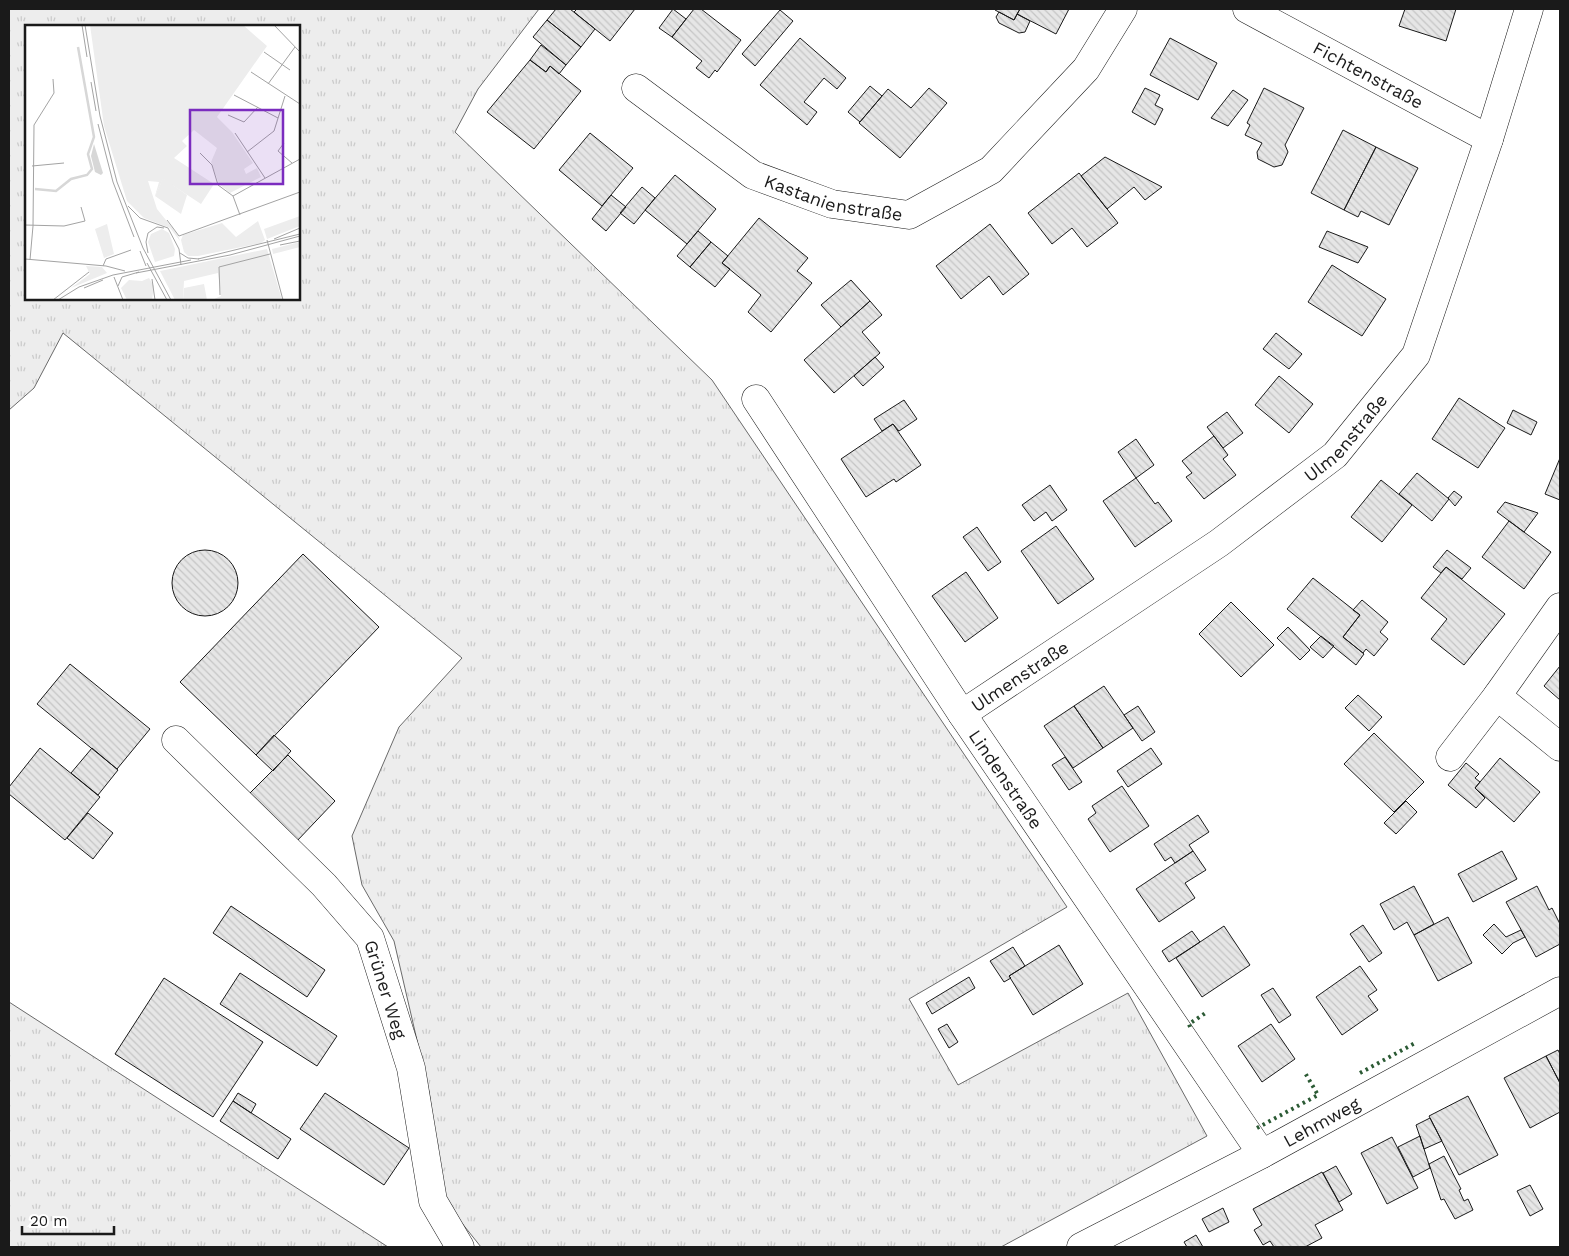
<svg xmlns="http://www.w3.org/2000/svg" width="1569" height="1256" font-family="'Work Sans',sans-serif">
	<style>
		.grass { fill: url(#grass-tufts); stroke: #6a6a6a; fill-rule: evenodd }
		.building { fill: url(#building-back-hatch); stroke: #1a1a1a }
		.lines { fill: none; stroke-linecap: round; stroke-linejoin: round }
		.street-casing { stroke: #1a1a1a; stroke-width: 29 }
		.street { stroke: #fff; stroke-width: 28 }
		.hedge { stroke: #2b5a34; stroke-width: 4; stroke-dasharray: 2.5 4; stroke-linecap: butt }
		.labels { text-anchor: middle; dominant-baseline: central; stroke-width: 4; stroke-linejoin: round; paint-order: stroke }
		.street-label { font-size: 18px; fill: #1a1a1a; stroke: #fff }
		.inset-river { fill: none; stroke: #d7d7d7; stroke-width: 2.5 }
		.inset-road { fill: none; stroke: #a3a3a3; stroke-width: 1 }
		.view { fill: #7b2cbf; fill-opacity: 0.15; stroke: #7b2cbf; stroke-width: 2.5 }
		.inset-edge { fill: none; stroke: #1a1a1a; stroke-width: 2.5 }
	</style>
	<defs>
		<pattern id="grass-tufts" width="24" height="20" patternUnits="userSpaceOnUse" patternTransform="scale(1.25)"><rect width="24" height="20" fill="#ededed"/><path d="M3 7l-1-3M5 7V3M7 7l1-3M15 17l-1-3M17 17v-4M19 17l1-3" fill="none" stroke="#cbcbcb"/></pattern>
		<pattern id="building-back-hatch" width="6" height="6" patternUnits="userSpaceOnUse" patternTransform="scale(1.25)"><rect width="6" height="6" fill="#e6e6e6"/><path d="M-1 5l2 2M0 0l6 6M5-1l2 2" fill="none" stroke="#c5c5c5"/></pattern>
	</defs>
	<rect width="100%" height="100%" fill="#fff"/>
	<path class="grass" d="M9,9H539L478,89L455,132L712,380L1067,907L909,999L958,1085L1128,993L1207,1136L1001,1247H481L445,1202L429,1092L394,941L362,885L352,836L399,727L462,658L63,333L34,388L9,410ZM26,26H299V299H26Z
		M9,1002L388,1247H9Z"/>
	<path class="building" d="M556,9H570L595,29L581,47L547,20Z
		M577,9H635L610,41L574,12Z
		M673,9L686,19L672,37L659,28Z
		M694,9H701L741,40L717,72L715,70L709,78L696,68L702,61L672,37Z
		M996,9H1020L1014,20L995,10Z
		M1020,9H1069L1056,34L1017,14Z
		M1405,9H1456L1446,41L1399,26Z
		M780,10L793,21L755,66L742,54Z
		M999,12L1014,20L1017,14L1030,21L1025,32L1019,33L999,23L996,17Z
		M547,20L581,47L566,65L533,37Z
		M800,38L846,78L837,89L824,78L804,102L817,112L807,125L760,85Z
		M1170,38L1217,63L1198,100L1150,75Z
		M541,45L566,65L559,74L550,66L546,72L530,60Z
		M530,60L546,72L550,66L581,91L534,149L487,112Z
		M870,86L882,96L860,122L848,112Z
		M929,88L947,103L900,158L859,123L888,89L911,108Z
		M1145,88L1160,95L1155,105L1163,109L1155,125L1132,112Z
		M1264,88L1304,108L1285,145L1288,152L1282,165L1274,167L1258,159L1257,152L1262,143L1245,135L1250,125L1247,123Z
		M1233,90L1248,100L1228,126L1211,118Z
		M1343,130L1376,147L1344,210L1311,193Z
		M590,133L633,168L602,206L559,170Z
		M1376,147L1418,168L1389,225L1361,211L1358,217L1344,210Z
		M1105,157L1162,187L1145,200L1134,187L1107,209L1081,176Z
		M1079,173L1118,223L1087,247L1072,228L1052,244L1028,213Z
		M675,175L716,209L687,244L645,210Z
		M642,187L655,198L634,224L620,213Z
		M611,195L626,207L606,231L592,219Z
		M759,218L808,258L797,271L812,283L771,332L748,312L761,295L722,263Z
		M990,224L1029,274L1003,295L989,276L961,299L936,266Z
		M698,231L711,242L690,267L677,256Z
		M1327,231L1368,247L1358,263L1319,247Z
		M711,242L728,256L722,263L730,269L715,287L690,267Z
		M1332,265L1386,299L1362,336L1308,302Z
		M851,280L870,301L841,327L821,305Z
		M870,301L882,315L862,332L880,353L834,393L804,360Z
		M1276,333L1302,354L1289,369L1263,349Z
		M875,357L884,367L863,386L854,376Z
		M1279,376L1313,404L1289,433L1255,405Z
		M1459,398L1505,428L1478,468L1432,439Z
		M904,400L917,419L899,431L893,424L882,431L874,419Z
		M1513,410L1537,422L1531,435L1507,423Z
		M1227,412L1243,433L1223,448L1207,427Z
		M893,424L921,465L896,482L894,479L866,497L841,459Z
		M1214,436L1228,455L1223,459L1236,475L1204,499L1186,477L1192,473L1182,461Z
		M1136,439L1154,465L1136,478L1118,452Z
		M1560,458V500L1545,494Z
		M1417,473L1449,499L1432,521L1399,494Z
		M1136,478L1155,504L1158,502L1172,521L1135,547L1103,501Z
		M1381,480L1412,505L1382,542L1351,517Z
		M1050,485L1067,510L1052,521L1046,512L1034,521L1022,505Z
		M1454,491L1462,497L1455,506L1448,498Z
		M1505,502L1538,513L1524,532L1497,512Z
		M1509,521L1551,552L1524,589L1482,557Z
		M1056,526L1094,579L1058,604L1021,551Z
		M977,527L1001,562L988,571L963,537Z
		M1447,550L1471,568L1462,579L1446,567L1441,573L1433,567Z
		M172 583a33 33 0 1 1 66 0a33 33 0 1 1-66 0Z
		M303,554L379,627L256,755L180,682Z
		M1446,567L1505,614L1464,665L1431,639L1447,619L1421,598Z
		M966,572L998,618L965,642L932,596Z
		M1313,578L1360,615L1343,637L1364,654L1356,665L1287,609Z
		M1362,600L1388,622L1380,632L1388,639L1374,656L1366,649L1363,653L1343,637L1360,615L1353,610Z
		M1231,602L1274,645L1241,677L1199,634Z
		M1288,627L1310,650L1300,660L1277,638Z
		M1321,636L1334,646L1323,658L1310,647Z
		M70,664L150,729L117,769L37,704Z
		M1560,666V700L1544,686Z
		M1104,686L1133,728L1103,748L1074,706Z
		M1358,695L1382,717L1369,731L1345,708Z
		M1074,706L1103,748L1073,768L1044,726Z
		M1138,706L1155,732L1142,741L1124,715Z
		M1374,733L1424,782L1394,812L1344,764Z
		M274,735L291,751L273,771L256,755Z
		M40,748L100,797L65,840L9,794V787Z
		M92,748L118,770L98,795L71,773Z
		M1151,748L1162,764L1128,787L1117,771Z
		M288,755L335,801L296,842L248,795Z
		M1065,757L1082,782L1069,790L1052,765Z
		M1500,758L1540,792L1514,822L1475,788Z
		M1466,763L1479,774L1475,778L1480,782L1475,788L1485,798L1476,808L1448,785Z
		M1122,786L1149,826L1110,852L1088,819L1096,813L1092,806Z
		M1406,801L1417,812L1396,834L1384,823Z
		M88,813L113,833L93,859L67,838Z
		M1198,815L1209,832L1189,845L1193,851L1175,863L1171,857L1165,861L1154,844Z
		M1193,851L1206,870L1185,883L1195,898L1159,922L1136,889Z
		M1502,851L1517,879L1473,902L1458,874Z
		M1414,886L1434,924L1414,935L1407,922L1394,930L1380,904Z
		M1537,886L1549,910L1552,908L1560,924V944L1536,957L1506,902Z
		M231,906L325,970L307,997L213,933Z
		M1448,917L1472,963L1438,981L1414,935Z
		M1494,924L1506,937L1521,930L1525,937L1513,943L1502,954L1483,935Z
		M1363,925L1382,953L1369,962L1350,934Z
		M1224,926L1250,965L1202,997L1176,958Z
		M1192,931L1200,942L1169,962L1162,951Z
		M1059,945L1083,984L1033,1015L1009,976Z
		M1013,947L1025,966L1009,976L1011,978L1004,982L990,961Z
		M1360,966L1377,990L1368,996L1378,1010L1342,1035L1316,997Z
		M240,973L337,1036L317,1066L220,1004Z
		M969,977L975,988L932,1014L926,1003Z
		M164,978L263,1042L213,1117L115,1054Z
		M1273,988L1291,1015L1279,1023L1261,995Z
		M947,1024L958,1042L949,1048L938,1029Z
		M1271,1024L1295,1059L1262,1082L1238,1046Z
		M1558,1050L1560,1054V1083L1546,1056Z
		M1546,1056L1560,1083V1112L1530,1128L1504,1078Z
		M238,1093L256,1104L251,1113L233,1101Z
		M325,1093L409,1148L384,1185L300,1129Z
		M1468,1096L1498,1155L1459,1175L1429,1116Z
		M233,1101L291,1139L278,1159L220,1121Z
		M1430,1118L1442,1141L1424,1149L1416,1125Z
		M1420,1136L1430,1168L1413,1177L1398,1147Z
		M1392,1137L1418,1188L1387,1204L1361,1153Z
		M1444,1156L1461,1189L1459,1190L1464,1201L1468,1199L1473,1210L1455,1219L1444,1199L1441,1200L1429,1164Z
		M1336,1166L1352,1194L1339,1202L1323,1173Z
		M1322,1172L1343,1210L1315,1225L1322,1238L1305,1247H1274L1270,1241L1263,1245L1254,1230L1262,1225L1253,1209Z
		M1530,1185L1543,1209L1530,1216L1517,1191Z
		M1223,1208L1229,1222L1209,1232L1202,1219Z
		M1196,1235L1203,1247H1187L1184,1242Z"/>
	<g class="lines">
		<defs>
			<g id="street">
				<path id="s1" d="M1247,9L1489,139"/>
				<path id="s2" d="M636,88L753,175L832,204L909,215L991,170L1086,69L1123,9"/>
				<path id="s3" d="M756,399L962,714L1262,1154"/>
				<path d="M1560,607L1497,696L1560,747"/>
				<path id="s4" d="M962,714L1219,543L1335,455L1416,355L1489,139L1529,9"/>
				<path id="s5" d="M176,740L324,885L370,938L411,1068L433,1201L460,1247"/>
				<path d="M1450,757L1497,696"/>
				<path id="s6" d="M1081,1247L1262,1154L1560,991"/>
			</g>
		</defs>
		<use href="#street" class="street-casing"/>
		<use href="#street" class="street"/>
		<path class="hedge" d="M1190,1027L1189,1024L1207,1012
			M1360,1073L1417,1042
			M1257,1128L1318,1095L1304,1071"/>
	</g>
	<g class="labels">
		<g class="street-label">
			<text stroke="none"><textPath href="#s1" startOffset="138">Fichtenstraße</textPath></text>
			<text stroke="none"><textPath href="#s2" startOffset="230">Kastanienstraße</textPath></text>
			<text stroke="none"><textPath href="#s4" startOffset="474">Ulmenstraße</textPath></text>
			<text stroke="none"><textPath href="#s4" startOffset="69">Ulmenstraße</textPath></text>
			<text stroke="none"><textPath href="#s3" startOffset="455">Lindenstraße</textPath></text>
			<text stroke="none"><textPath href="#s5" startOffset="331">Grüner Weg</textPath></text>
			<text stroke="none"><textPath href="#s6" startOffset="271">Lehmweg</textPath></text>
		</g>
	</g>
	<g transform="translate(25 25)">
		<rect width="275" height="275" fill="#fff"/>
		<path d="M65,0H218L242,21L192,92L207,107L228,138L219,144L221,149L232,143L236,152L205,168L194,159L186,137L192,123L169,105L157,116L162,121L149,133L189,159L176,179L138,154L130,171L134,157L123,156L132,184L153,210L155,216L145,203L119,193L102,176L79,101ZM179,259L182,275H158L159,263Z" fill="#ededed"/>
		<path d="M138,153L162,170L156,189L130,171ZM275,191V201L242,214L239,204ZM233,196L240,215L236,218L173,231H163L159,227L156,215L158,210L197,198L211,212ZM82,199L89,229L79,233L70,204ZM137,204L144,208L150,224L149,231L130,237L123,217L126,209ZM275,217V222L248,229L247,224ZM242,224L257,275H187L196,271L193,248L159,256L158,275H150L135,246ZM61,241L77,242L82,248L46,263L65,249ZM124,253L129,261L127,275H102L96,263L104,255L117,256Z" fill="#ededed"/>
		<path d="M69,119L78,148L76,150L70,147L66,131Z" fill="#d7d7d7"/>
		<path class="inset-river" d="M10,164L31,166L46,154L62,150L67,144L63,129L69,112L53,22"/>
		<path class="inset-road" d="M57,0L62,32M60,0L75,91L92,157L118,223L146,275M249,0L275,27M239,27L265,45M226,47L275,79M66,57L71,86M243,59L270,22M209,70L253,93M203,90L219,97L233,82M73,99L88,157L109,212M210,108L240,153M259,118L253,126L267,138M222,127L249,106L260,71M175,128L187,140L193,160L208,171M7,141L39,138M208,171L275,134M208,171L215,190M103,181L115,193L143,203L154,224L156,240M142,195L154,211L275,167M0,200L39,201L60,196L56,182M249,214L275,203M242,215L258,275M255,220L275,216M115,226L121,241M123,228L121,217L123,208L132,202L139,203M155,228L163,233L174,234M0,234L81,241L100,246M173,234L275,209M5,235L8,201L9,100L29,68L28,54M122,238L142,275M78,241L81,234L106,225M111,248L205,230L275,211M89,252L98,275M127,254L130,275M93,261L97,252L114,247M59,263L78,255M195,270L194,242L245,229M28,275L64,247M33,275L54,262L88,250L166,235"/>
		<path class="view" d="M165,85H258V159H165Z"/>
		<rect width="275" height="275" class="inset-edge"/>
	</g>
	<rect width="1569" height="1256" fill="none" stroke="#1a1a1a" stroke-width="20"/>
	<path d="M22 1226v8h92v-8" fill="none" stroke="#1a1a1a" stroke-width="2.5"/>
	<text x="30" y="1226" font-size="15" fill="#1a1a1a" stroke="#ffffff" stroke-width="4" paint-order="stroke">20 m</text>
</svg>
